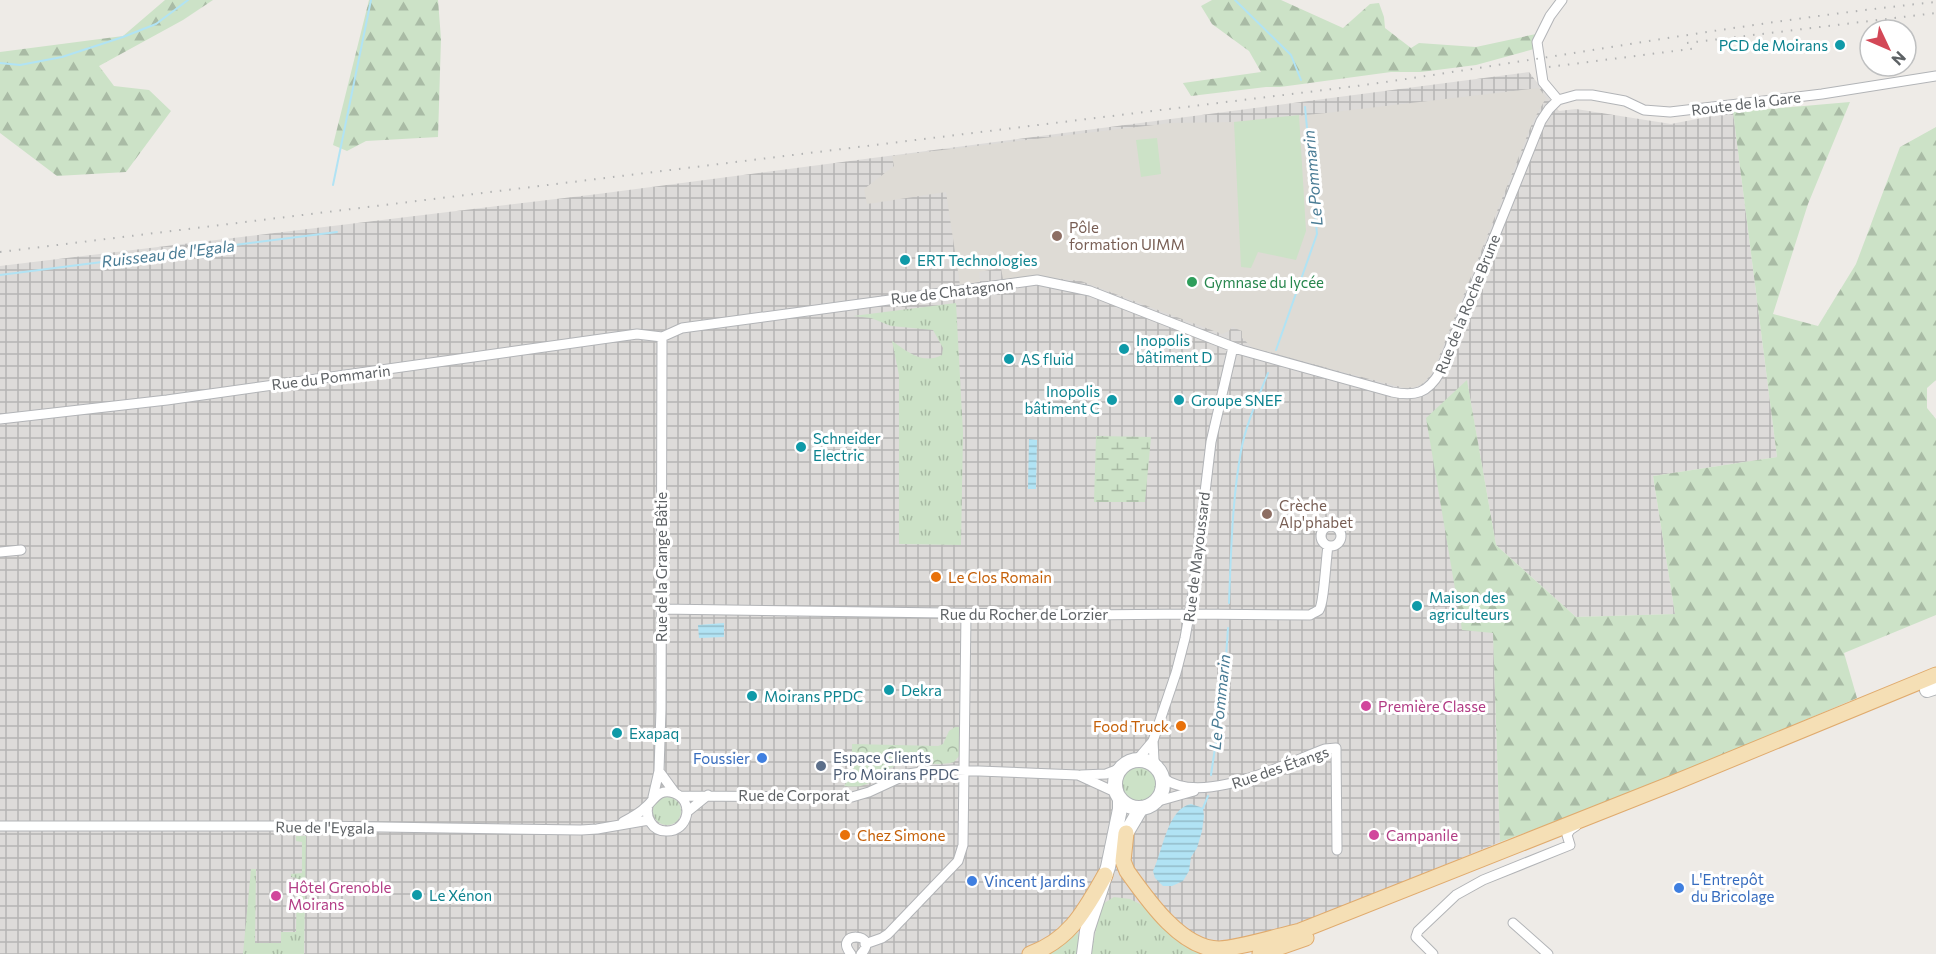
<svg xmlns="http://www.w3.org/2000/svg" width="1936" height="954" font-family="Commissioner,sans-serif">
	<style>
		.industrial { fill: url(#industrial-grid) }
		.education { fill: #dedbd5 }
		.grass { fill: url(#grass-tufts) }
		.forest { fill: url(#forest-firs) }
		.wetland { fill: url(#wetland-marsh) }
		.park { fill: url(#park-crowns) }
		.pitch { fill: #cce2c7 }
		.water { fill: url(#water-rules) }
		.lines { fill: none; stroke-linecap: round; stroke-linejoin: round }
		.stream { stroke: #b1e3f4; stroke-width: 2 }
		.street-casing { stroke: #b2b4b7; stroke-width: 11 }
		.secondary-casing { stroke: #b1b4b7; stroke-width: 16 }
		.primary-casing { stroke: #e0ab6e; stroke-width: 17 }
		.street { stroke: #fff; stroke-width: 9 }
		.secondary { stroke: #fff; stroke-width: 14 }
		.primary { stroke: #f5dfb5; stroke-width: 15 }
		.rail { stroke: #b2b3b3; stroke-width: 2; stroke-dasharray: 1.5 8; stroke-linecap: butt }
		.culture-dot { fill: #0f9aa8; stroke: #fff; stroke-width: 2 }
		.education-dot { fill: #8d6e63; stroke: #fff; stroke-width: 2 }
		.leisure-dot { fill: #2e9e5b; stroke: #fff; stroke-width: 2 }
		.food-dot { fill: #e8710a; stroke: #fff; stroke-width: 2 }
		.hotel-dot { fill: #d1479c; stroke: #fff; stroke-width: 2 }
		.shop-dot { fill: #3f7fe0; stroke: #fff; stroke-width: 2 }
		.service-dot { fill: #5c6f8a; stroke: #fff; stroke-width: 2 }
		.labels { text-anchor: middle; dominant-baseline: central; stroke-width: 6; stroke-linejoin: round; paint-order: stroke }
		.culture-label { font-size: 15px; fill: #0d838f; stroke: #fff; text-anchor: start }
		.street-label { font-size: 15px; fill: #5e6265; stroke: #fff }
		.education-label { font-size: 15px; fill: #785e54; stroke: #fff; text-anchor: start }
		.leisure-label { font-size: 15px; fill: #27864d; stroke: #fff; text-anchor: start }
		.food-label { font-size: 15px; fill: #c56008; stroke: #fff; text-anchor: start }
		.hotel-label { font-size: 15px; fill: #b23c85; stroke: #fff; text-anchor: start }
		.service-label { font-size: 15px; fill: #4e5e75; stroke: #fff; text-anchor: start }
		.shop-label { font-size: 15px; fill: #366cbe; stroke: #fff; text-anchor: start }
		.water-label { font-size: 16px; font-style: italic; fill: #487b94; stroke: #fff }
	</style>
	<defs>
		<pattern id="industrial-grid" width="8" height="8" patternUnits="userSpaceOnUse" patternTransform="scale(1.5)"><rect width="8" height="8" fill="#dddbd9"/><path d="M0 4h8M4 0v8" fill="none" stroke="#b6b5b4"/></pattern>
		<pattern id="grass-tufts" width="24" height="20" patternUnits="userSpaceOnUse" patternTransform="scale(1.5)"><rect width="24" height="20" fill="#cce2c7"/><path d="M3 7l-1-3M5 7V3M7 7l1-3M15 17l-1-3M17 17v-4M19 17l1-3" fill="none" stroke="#a9bba5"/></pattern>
		<pattern id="forest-firs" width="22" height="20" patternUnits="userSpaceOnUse" patternTransform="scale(1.5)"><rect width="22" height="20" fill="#cce2c7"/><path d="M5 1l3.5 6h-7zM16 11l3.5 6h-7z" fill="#a9bba5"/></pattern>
		<pattern id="wetland-marsh" width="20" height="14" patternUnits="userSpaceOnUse" patternTransform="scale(1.5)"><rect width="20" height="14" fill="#cce2c7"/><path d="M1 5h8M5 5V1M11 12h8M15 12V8" fill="none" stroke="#a9bba5"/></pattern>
		<pattern id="park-crowns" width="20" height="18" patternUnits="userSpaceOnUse" patternTransform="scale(1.5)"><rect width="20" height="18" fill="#cce2c7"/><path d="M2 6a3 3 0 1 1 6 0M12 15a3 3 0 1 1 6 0" fill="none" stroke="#a9bba5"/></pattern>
		<pattern id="water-rules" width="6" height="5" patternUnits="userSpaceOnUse" patternTransform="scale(1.5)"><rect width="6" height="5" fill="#b1e3f4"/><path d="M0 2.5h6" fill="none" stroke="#93bbc9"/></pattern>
	</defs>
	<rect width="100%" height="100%" fill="#eeebe7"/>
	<path class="industrial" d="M1529,72L1559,111L1576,109L1671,124L1733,112L1777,457L1653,476L1675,614L1576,617L1496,545L1467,381L1493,633L1500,842L1242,948L1213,954H0V266L598,194Z"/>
	<path class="education" d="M1539,88L1546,98L1533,121L1434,369L1429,377L1421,385L1414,387L1405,388L1346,373L1253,348L1242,338V331L1232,327L1229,331L1222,334L1081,281L1034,276L1003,279L1001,268L979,272L980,282L960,285L946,192L867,204L864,189L894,166L892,156L1171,123L1234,122L1326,113Z"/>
	<path class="grass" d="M956,303L963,433L961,545L899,544V375L892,341C908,352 923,365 942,355L943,348L933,330L891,326L871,318L853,316Z
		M1120 783a18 18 0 1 1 36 0a18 18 0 1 1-36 0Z
		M653 811a14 14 0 1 1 28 0a14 14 0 1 1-28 0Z
		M296,836H306L304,954H243L251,869H256L255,943H281V932H296L297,878L291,877V874L302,873V842L296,841Z
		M1114,897L1130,899L1152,910L1202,954H1091L1101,905Z
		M1077,932L1080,938L1077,954H1044Z"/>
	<path class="forest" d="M165,0H213L183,20L99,66L114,86L149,90L171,111L126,172L57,176L0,133V52L123,36Z
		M369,0H438L441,39L438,137L366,141L347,151L333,145Z
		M1212,0H1281L1343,28L1370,4L1379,3L1384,17L1385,28L1411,48L1419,43L1476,47L1536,34L1534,49L1476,65L1421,72H1391L1280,87H1266L1191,96L1183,83L1261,72L1249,51L1212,24L1201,6Z
		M1850,102L1808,204L1773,314L1818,326L1856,264L1900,147L1936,127V380L1927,388V408L1936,419V615L1844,653L1857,698L1616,800L1500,842L1493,633L1462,630L1426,418L1467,380L1496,545L1576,617L1675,614L1653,476L1777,457L1733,112Z"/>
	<path class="wetland" d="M1096,436L1151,437L1145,502H1094Z"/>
	<path class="park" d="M955,727H960L959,756L954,762C937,767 916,760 898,765C874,772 877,790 844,786L852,774V744L938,746L943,744L949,731Z"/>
	<path class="pitch" d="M1299,115L1306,231L1296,260L1258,252L1251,268L1241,267L1234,122Z
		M1157,138L1161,174L1141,177L1136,140Z"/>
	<path class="water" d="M1029,439L1037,440L1036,489H1028Z
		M724,623V637L699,638L698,625Z
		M1191,804L1203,808L1204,816L1202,831L1197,848L1191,857L1189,871L1183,881L1172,886H1163L1155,878L1153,871C1163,851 1167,809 1191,804Z"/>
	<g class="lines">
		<path class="stream" d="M1235,0L1291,55L1301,80
			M0,63L20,65L62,57L123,37L156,24L188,0
			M333,185L371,0
			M0,275L337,232
			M1276,350L1317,234L1305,107
			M1229,603C1231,553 1232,501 1241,451C1246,424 1258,398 1268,373
			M1211,775L1224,687L1228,628
			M1203,808L1208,796"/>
		<defs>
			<path id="street" d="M1558,100L1576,95H1592L1625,101L1644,110L1670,112L1822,94L1936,76
				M1558,100L1543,82L1537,42L1550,16L1562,0
				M0,419L167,400L637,334L662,337L682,328L1037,280L1090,291L1241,350L1392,392C1415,397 1428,393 1440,372L1541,121L1549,109L1558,100
				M1321 536a10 10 0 1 1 20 0a10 10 0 1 1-20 0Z
				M0,552L21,550
				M661,609L1085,615L1190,614L1310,615C1311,614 1318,611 1319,610C1324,604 1326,557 1328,546
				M1153,741L1154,760L1158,769
				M1137,760L1153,741L1176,673L1185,638L1193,593L1211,442L1233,347
				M659,771L675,793
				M1081,775L1106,774L1119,769
				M1162,777C1200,808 1284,764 1325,749L1336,748L1337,850
				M680,796L852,797L869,792L908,774L928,771L953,770L1078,775L1115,792
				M653,797L659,771L661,709L662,337
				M1155,802L1194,791
				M687,812L708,795
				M623,822C631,818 641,812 647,806C655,798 660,788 674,793C695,800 689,832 666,831C652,831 645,817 648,805
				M0,826H318L581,830L597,829L649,820
				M1513,923L1548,954
				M865,944L882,938L888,934L958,861L963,845L966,614
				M851,954C832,931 881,932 861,954
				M1433,954L1416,937L1418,931L1456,895L1483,880L1570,845L1567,835L1570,830L1576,826"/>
			<path id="secondary" d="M1927,690L1936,687
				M1115 784a24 24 0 1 1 48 0a24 24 0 1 1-48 0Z
				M1121,842L1141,808
				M1084,954L1087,931L1108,867L1120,809V799"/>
			<path id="primary" d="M1126,833L1123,861L1127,871C1147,899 1181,949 1219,949C1240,948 1278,936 1300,931L1671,784L1936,675
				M1030,954C1070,940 1085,910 1105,875
				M1260,954L1306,938"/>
		</defs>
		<use href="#street" class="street-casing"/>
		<use href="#secondary" class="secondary-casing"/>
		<use href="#primary" class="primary-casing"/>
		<use href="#street" class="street"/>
		<use href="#secondary" class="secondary"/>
		<use href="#primary" class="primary"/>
		<path class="rail" d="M1687,43L1936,13
			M1549,67L1698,48
			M0,252L1357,86C1551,59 1742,22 1936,2"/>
	</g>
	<g class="culture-dot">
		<circle cx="1840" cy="45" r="6"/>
		<circle cx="905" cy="260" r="6"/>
		<circle cx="1124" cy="349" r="6"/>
		<circle cx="1009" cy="359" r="6"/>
		<circle cx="1112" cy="400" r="6"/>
		<circle cx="1179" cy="400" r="6"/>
		<circle cx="801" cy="447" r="6"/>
		<circle cx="1417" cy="606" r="6"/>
		<circle cx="889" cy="690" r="6"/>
		<circle cx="752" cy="696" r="6"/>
		<circle cx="617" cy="733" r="6"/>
		<circle cx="417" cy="895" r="6"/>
	</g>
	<g class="education-dot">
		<circle cx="1057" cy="236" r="6"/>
		<circle cx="1267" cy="514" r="6"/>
	</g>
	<circle class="leisure-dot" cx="1192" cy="282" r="6"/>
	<g class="food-dot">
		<circle cx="936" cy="577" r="6"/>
		<circle cx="1181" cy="726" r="6"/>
		<circle cx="845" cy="835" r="6"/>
	</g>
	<g class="hotel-dot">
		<circle cx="1366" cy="706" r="6"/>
		<circle cx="1374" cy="835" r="6"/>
		<circle cx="276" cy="896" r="6"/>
	</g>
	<g class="shop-dot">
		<circle cx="762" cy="758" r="6"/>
		<circle cx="972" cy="881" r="6"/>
		<circle cx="1679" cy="888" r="6"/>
	</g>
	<circle class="service-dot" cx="821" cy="766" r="6"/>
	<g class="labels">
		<g class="culture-label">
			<text x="1828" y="45" text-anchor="end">PCD de Moirans</text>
			<text x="917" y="260">ERT Technologies</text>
			<text x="1136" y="340">Inopolis<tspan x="1136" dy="17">bâtiment D</tspan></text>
			<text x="1021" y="359">AS fluid</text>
			<text x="1100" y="391" text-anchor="end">Inopolis<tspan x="1100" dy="17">bâtiment C</tspan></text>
			<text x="1191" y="400">Groupe SNEF</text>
			<text x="813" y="438">Schneider<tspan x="813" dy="17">Electric</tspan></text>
			<text x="1429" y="597">Maison des<tspan x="1429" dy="17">agriculteurs</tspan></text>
			<text x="901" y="690">Dekra</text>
			<text x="764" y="696">Moirans PPDC</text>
			<text x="629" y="733">Exapaq</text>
			<text x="429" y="895">Le Xénon</text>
		</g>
		<g class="street-label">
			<text transform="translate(1746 103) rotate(-7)">Route de la Gare</text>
			<text transform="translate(952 291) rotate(-7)">Rue de Chatagnon</text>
			<text transform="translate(1467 304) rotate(-68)">Rue de la Roche Brune</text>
			<text transform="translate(331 377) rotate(-7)">Rue du Pommarin</text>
			<text transform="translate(1196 557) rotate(-83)">Rue de Mayoussard</text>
			<text transform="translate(661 567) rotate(-90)">Rue de la Grange Bâtie</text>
			<text x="1024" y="614">Rue du Rocher de Lorzier</text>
			<text transform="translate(1280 767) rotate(-19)">Rue des Étangs</text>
			<text x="794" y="795">Rue de Corporat</text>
			<text transform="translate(325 827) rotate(1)">Rue de l'Eygala</text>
		</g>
		<g class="education-label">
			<text x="1069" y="227">Pôle<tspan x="1069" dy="17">formation UIMM</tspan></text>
			<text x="1279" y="505">Crèche<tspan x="1279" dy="17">Alp'phabet</tspan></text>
		</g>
		<g class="leisure-label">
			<text x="1204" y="282">Gymnase du lycée</text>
		</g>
		<g class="food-label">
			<text x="948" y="577">Le Clos Romain</text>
			<text x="1169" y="726" text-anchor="end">Food Truck</text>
			<text x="857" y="835">Chez Simone</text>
		</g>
		<g class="hotel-label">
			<text x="1378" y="706">Première Classe</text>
			<text x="1386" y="835">Campanile</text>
			<text x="288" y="887">Hôtel Grenoble<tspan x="288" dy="17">Moirans</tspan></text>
		</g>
		<g class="service-label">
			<text x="833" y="757">Espace Clients<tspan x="833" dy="17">Pro Moirans PPDC</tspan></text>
		</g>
		<g class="shop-label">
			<text x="750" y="758" text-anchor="end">Foussier</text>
			<text x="1691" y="879">L'Entrepôt<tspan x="1691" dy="17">du Bricolage</tspan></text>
			<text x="984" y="881">Vincent Jardins</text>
		</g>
		<g class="water-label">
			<text transform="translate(1312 178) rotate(-95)">Le Pommarin</text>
			<text transform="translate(168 253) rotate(-7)">Ruisseau de l'Egala</text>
			<text transform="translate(1219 702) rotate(-84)">Le Pommarin</text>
		</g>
	</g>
	<g transform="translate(1888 48) rotate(134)"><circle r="28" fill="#ffffff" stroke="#bfc0c1" stroke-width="1.5"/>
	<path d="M0-4.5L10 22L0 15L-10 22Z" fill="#d34857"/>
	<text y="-9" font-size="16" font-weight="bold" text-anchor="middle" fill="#5e6265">N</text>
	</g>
</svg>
